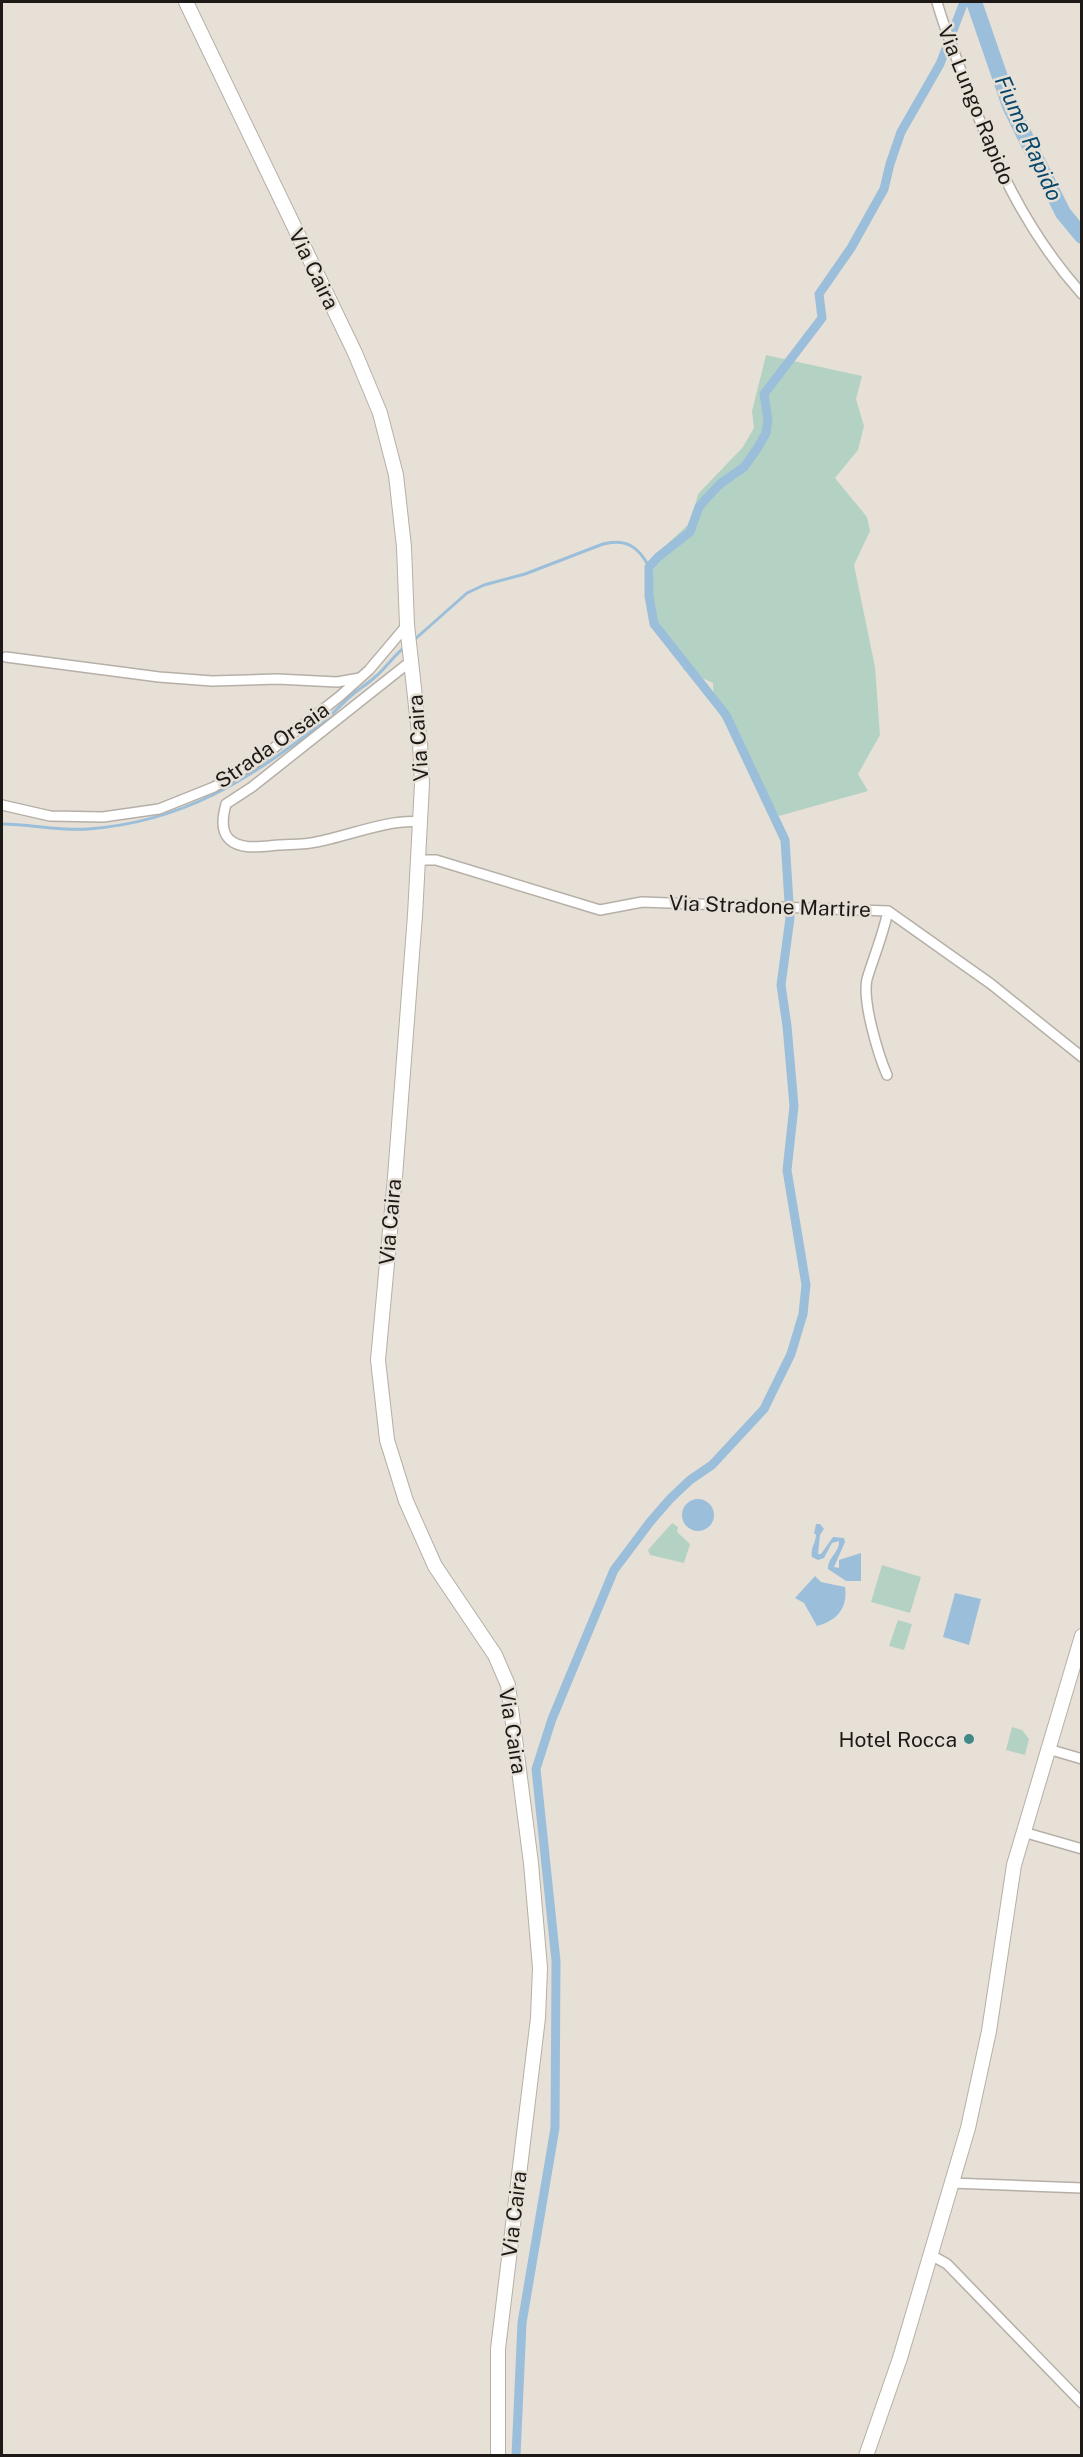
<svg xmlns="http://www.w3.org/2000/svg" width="1083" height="2457" font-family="'Public Sans',sans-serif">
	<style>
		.green { fill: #b4d2c4 }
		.water { fill: #9bbfda }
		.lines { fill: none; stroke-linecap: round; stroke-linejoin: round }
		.stream { stroke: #9bbfda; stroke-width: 3 }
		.canal { stroke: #9bbfda; stroke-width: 9 }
		.river { stroke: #9bbfda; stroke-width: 16 }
		.street-casing { stroke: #b6afa7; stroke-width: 12 }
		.secondary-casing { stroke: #b6afa7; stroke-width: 16 }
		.street { stroke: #fff; stroke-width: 9 }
		.secondary { stroke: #fff; stroke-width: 14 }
		.poi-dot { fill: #418988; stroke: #e7e0d7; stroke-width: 2 }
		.labels { text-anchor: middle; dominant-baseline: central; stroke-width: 5; stroke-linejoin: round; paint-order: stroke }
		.street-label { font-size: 21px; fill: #1c1916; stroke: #e7e0d7 }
		.poi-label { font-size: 21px; fill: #1c1916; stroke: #e7e0d7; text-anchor: end }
		.water-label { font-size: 22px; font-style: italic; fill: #07476b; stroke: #e7e0d7 }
	</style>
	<rect width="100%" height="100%" fill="#e7e0d7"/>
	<path class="green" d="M766,355L862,376L856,399L864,426L858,450L835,478L867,517L870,531L854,565L875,667L880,735L858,774L868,791L779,816L714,704L713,683L684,670L652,613L654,556L691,522L698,494L743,447L754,428L752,411Z
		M672,1523L678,1527L677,1532L690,1544L684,1563L650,1555L648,1550Z
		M882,1565L921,1577L910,1613L871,1602Z
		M898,1620L912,1624L904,1650L889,1646Z
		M1012,1727L1022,1730L1029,1739L1025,1755L1006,1750Z"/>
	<path class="water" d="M682 1515a16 16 0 1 1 32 0a16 16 0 1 1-32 0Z
		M816,1524H820L824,1529L820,1535L818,1554H821L833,1537L844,1538L845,1542L834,1567L839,1568V1560L861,1553V1581H846L828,1569C827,1558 840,1552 839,1541L832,1543L824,1558L818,1560L812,1557C810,1548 816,1543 816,1534H814Z
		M815,1576L821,1582L845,1587C848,1608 837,1621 817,1626L804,1603L795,1598Z
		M955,1593L981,1599L969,1645L943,1637Z"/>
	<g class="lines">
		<path class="stream" d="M414,640L467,593L484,585L525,574L603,544C626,538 639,547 649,567
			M2,824C30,824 59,831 88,829C183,822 249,780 322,723C333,714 342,703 352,695C359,689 367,684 374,678C386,668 394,655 406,646"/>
		<path class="canal" d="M516,2456L522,2323L555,2128L556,1961L536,1769L552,1719L614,1570L650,1522L670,1499L690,1480L712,1465L764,1409L791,1354L803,1314L806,1285L787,1170L794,1106L787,1026L781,985L790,918L785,840L726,715L654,624L649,596V567L658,557L690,532L699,507L704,501L720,484L744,467L757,449L766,433L768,420L764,394L822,318L819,294L851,248L884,189L890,164L901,132L940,64L964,2"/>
		<path class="river" d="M974,2L1010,106L1063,213L1082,236"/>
		<defs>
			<path id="street" d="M937,2C944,28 955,53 964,79C993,159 1024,229 1082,294
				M6,657L159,677L212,681L277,679L337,682L360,678
				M411,661L252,787L226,804C223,815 220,830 229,839C241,851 264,846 279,845C291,844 304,845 316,842C345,837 391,818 420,822
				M2,805L50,816L103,817L159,809L214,787L256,762L340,696L369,670L407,625
				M418,860H436L600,910L642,902L888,911L991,984L1082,1057
				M887,1075C878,1054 862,1001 867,979C874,956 883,935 888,911
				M1048,1749L1082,1759
				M1023,1832L1082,1849
				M951,2183L1082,2188
				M931,2255L947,2264L1082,2403"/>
			<path id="secondary" d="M186,2L355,353L380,413L396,475L404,547L407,625L420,742L422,784L415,915L395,1177L378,1360L387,1440L406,1501L435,1566L495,1655L508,1685L531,1863L540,1968L538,2018L498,2349V2456
				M866,2456L900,2358L968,2128L989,2031L1014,1865L1082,1636"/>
		</defs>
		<use href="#street" class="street-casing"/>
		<use href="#secondary" class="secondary-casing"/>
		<use href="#street" class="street"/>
		<use href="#secondary" class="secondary"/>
	</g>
	<circle class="poi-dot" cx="969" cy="1739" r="6"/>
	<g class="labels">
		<g class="street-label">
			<text transform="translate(976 105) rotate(68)">Via Lungo Rapido</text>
			<text transform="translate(314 269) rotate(64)">Via Caira</text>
			<text transform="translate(418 738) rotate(-94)">Via Caira</text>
			<text transform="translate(272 745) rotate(-35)">Strada Orsaia</text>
			<text transform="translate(770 906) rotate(2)">Via Stradone Martire</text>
			<text transform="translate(390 1222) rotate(-85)">Via Caira</text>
			<text transform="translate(513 1731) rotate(81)">Via Caira</text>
			<text transform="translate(514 2214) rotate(-83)">Via Caira</text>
		</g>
		<g class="poi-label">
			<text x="957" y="1739">Hotel Rocca</text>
		</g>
		<g class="water-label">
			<text transform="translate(1029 138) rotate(66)">Fiume Rapido</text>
		</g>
	</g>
	<rect width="1083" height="2457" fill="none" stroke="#1c1916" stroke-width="6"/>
</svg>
